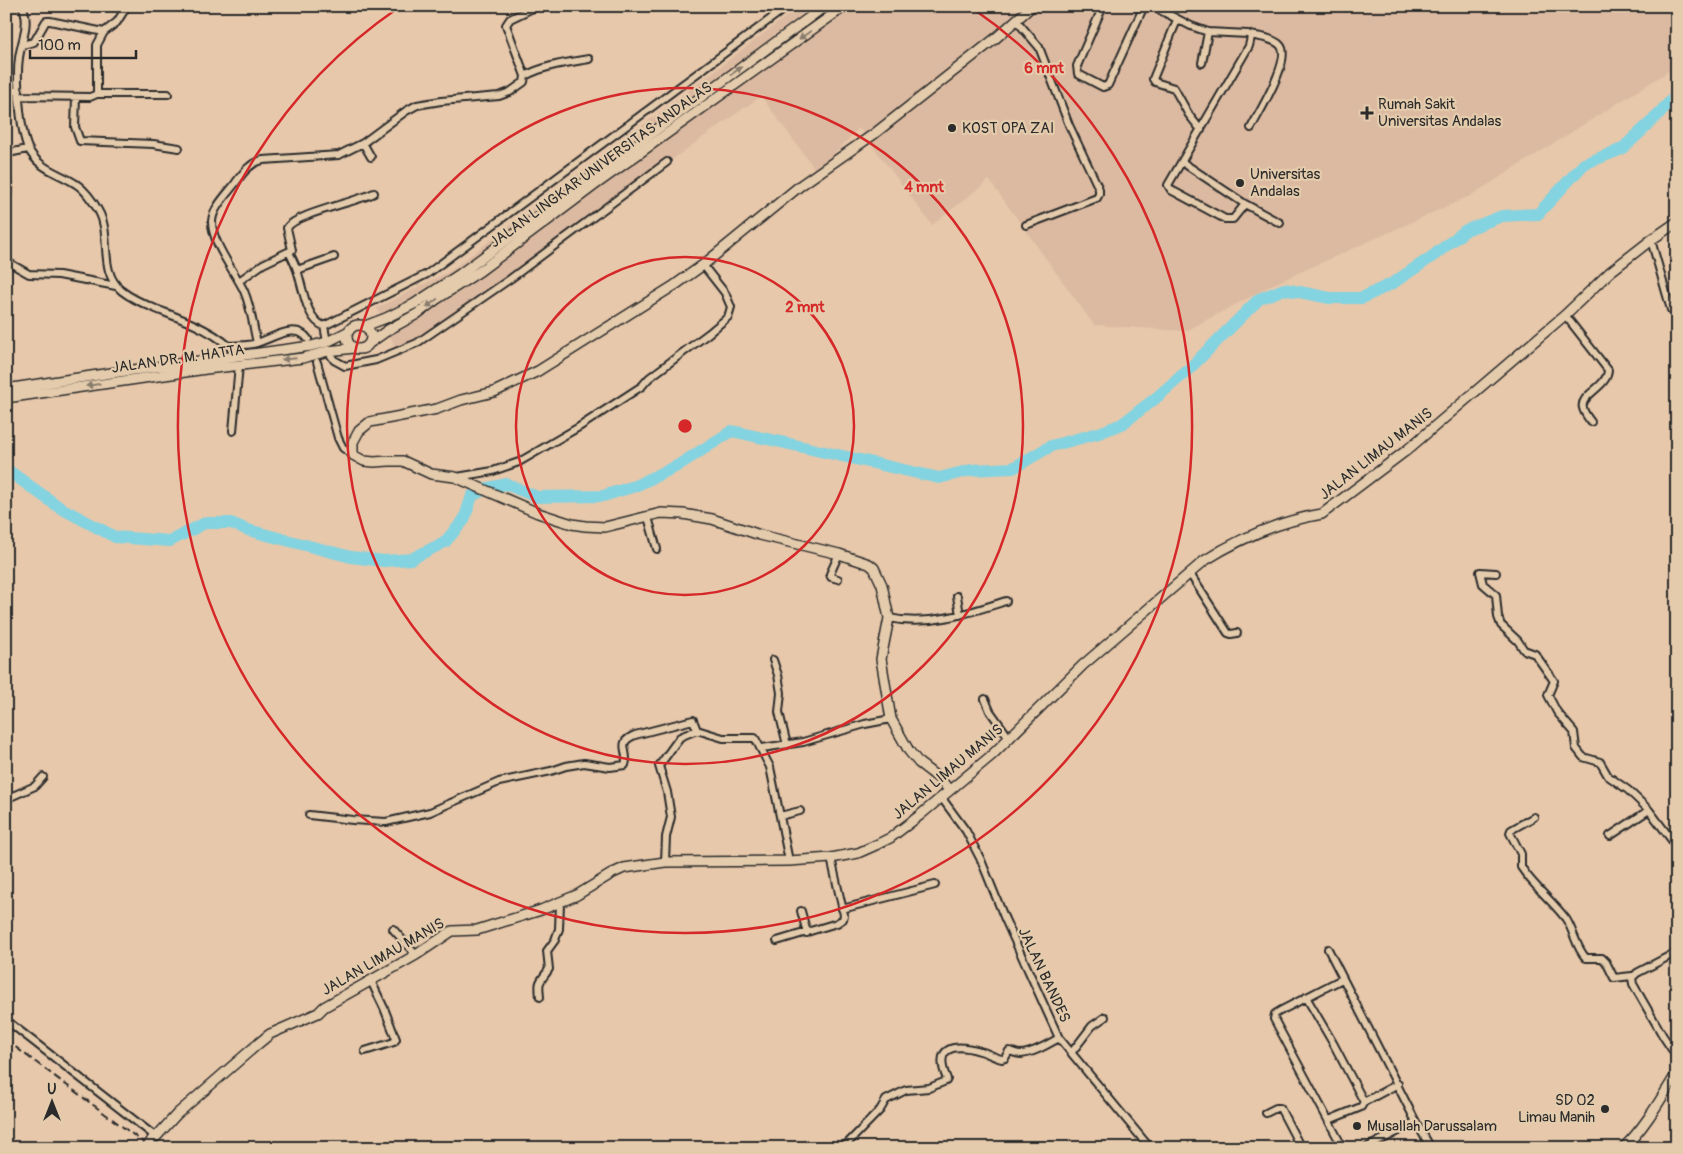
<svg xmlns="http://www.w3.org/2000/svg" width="1683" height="1154" font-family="Pangolin,sans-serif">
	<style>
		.built { fill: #dcbaa1 }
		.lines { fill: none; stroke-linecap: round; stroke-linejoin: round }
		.river { stroke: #84d3e0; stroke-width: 12 }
		.street-casing { stroke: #2b2b2b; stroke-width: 10 }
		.secondary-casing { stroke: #2b2b2b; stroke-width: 12 }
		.street { stroke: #e4cbac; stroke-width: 6 }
		.secondary { stroke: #e4cbac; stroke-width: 9 }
		.rail { stroke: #2b2b2b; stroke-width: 2; stroke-dasharray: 8 4; stroke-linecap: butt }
		.secondary-bridge-casing { stroke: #2b2b2b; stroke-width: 12; stroke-linecap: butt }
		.secondary-bridge { stroke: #e4cbac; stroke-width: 9 }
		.oneway { fill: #887b6c }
		.ring { fill: none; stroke: #d62828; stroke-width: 2.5 }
		.poi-dot { fill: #2b2b2b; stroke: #e4cbac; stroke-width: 2 }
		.labels { text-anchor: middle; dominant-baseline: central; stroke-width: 4.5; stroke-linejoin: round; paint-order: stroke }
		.poi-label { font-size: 15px; fill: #2b2b2b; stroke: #e4cbac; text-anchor: start }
		.street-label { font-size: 15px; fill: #2b2b2b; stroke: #e4cbac }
		.centre { fill: #d62828; stroke: #e4cbac; stroke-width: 2.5 }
		.ring-label { font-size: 15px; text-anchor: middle; font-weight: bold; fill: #d62828; stroke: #e4cbac; stroke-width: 4.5; stroke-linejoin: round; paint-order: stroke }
	</style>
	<rect width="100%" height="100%" fill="#e7c8ab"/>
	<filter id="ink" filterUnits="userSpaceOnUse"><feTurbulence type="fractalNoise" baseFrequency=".02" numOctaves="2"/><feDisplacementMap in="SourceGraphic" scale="10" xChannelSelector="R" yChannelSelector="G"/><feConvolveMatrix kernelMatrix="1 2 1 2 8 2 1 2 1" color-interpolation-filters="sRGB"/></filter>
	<g filter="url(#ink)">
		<path class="built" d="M800,6H1677V66L1470,196L1274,284L1186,331L1094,325L989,180L932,225L859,128L817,172L761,96L635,186L475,306L400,357L377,308L450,271Z"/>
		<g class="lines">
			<path class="river" d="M6,469L59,507L115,537L170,541L205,523H231L248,530L351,557L384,561L411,559L445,542L464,520L472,496L487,488L506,484L537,497L603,496L635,486L677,466L732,431L939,478L971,470L1013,468L1051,446L1099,433L1122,424L1156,398L1188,370L1259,299L1284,289L1330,298H1362L1393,283L1433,256L1466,230L1502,216L1538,214L1584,164L1622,149L1649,124L1677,94"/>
			<defs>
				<path id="street" d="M22,6C31,22 21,42 19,58C16,78 20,130 28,148C39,170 58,172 76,184C84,189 93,201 98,210C113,235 97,271 122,291C132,299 144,304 156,309C184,320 217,331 238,355
					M1103,6L1077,66L1078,74L1103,87L1108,85L1144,6
					M1152,6L1191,26L1208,32L1248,34L1251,37L1249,46L1168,185L1171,190L1225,219H1233L1245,204
					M1016,20L1039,47L1069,125L1099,189V194L1097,198L1026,225
					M1177,20L1153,79L1155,82L1174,88L1189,115L1201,130
					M1250,35C1260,37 1273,38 1280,45C1293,58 1258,114 1251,128
					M22,45L34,42L46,21H50L104,32
					M1202,63L1208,32
					M525,76C545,65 566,63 589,59
					M6,91H19
					M97,94H168
					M20,96L90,97L97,94V45L104,32L117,22L127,6
					M76,97L75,127L80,141L153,144L179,148
					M363,143L371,157
					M6,155L13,152L28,149
					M1182,162L1245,204L1280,223
					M6,171L9,188L6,199
					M1651,240L1671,310
					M289,252C292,258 295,264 297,270C303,287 306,320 324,326
					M6,261L29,274L59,275L116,286
					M297,270L334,257
					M239,281L263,264L292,250L287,228C295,214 356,202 374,193
					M1565,315L1608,370C1608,387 1579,395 1583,408C1584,413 1588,418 1591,422
					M327,342L324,326L427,274L788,6
					M257,343C253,326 251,307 244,291C235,272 211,242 212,221C213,208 227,194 234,185C242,174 249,163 263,160L339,155L363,143L406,111L417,105L441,101L499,96L510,92L524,82L525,76L506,25L510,19L537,6
					M229,346C239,345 248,346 257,343C273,338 296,322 308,339
					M328,351L334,360L345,366L376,360L417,343L510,279L667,162
					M317,362L338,438L343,448L353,455
					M233,431L239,365
					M457,477L493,471L519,462L579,427L642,386L649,378L709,333L728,317L731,307L725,293L703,265
					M648,517L657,549
					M1496,573L1480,572L1483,584L1496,595L1498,617L1501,625L1518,641L1524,650L1535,654L1554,681L1548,695L1557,712L1574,732L1576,748L1583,757L1600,762L1608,776L1628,790L1649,810L1677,847
					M1190,574L1228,633L1231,634L1237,633
					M838,579L831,577L830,574L839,554
					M957,596L960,615
					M889,618C928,627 968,613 1006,601
					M773,660L778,675L781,693L779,712L787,745
					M985,699L990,711L1010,739
					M762,748L803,742L865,724L891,719
					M941,797L966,831L981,860L1004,917L1059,1038L1150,1148
					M6,799L35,786L43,777
					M309,815L353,820L386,822L430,812L499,782L551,771L566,766L584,763L610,767L625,765C630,751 615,743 635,735L693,720L697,730
					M780,816L800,811
					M1534,817L1511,830L1510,833L1521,854V867L1526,874C1538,890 1554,903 1566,919C1574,931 1576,948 1586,958H1602L1606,962L1614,978L1632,976
					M1610,836L1649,810
					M665,862L666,837L671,817L667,792L659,766L680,737L697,730L723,738H755L770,767L789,861
					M842,909L935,885
					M801,911L807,933
					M393,929L416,955
					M777,941L837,923L843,919L844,915L831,858
					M1328,949L1416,1122L1431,1148
					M1677,952L1637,973L1632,978L1633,984L1663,1036L1677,1057
					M1342,979L1280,1011L1275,1014L1274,1019L1343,1148
					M540,997C538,979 540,983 549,969L547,951L555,940L559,929L560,903
					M1306,997L1333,1043L1364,1102L1361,1107L1329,1120
					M6,1020L156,1137
					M365,1051L394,1042L396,1039L384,1008L371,981
					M1072,1052L1092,1026L1105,1017
					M1364,1102L1398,1084
					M1266,1113L1276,1108H1280L1301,1148
					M843,1148L880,1110L886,1100L906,1090L929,1088L946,1081L947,1079C933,1047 953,1043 980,1051C988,1053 995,1058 1002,1059L1005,1058L1009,1051C1013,1052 1017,1054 1021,1054C1034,1053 1048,1044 1059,1038
					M1366,1148L1416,1122"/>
				<path id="secondary" d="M347 337a12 12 0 1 1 24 0a12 12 0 1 1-24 0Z
					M365,326L386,318L414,304L460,274L825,6
					M371,342L388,330L417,314L437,299L480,271L595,185L845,6
					M6,389L111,373L311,346L327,342L349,331
					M6,398L206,369L303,358L328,351L354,348
					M949,790L941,780L919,763L909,751L891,719L881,659L889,618L882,585L874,568L869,564L839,554L760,535L712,519L683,514L661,513L605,527L585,526L572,524L538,513L455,477L431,474L403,461H389L374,462L364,461L353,455V442L359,431L370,422L437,409L461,400L494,392L538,371L675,285L703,265L801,185L874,134L996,38L1032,6
					M153,1138L156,1137L177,1114L259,1043L270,1034L318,1013L324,1007L416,955L452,931L477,930L541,910L577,895L613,873L624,868L665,862L789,861L831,858L858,853L876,845L890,838L919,816L992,755L1083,665L1204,561C1240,538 1280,521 1322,514L1407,450L1565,315L1610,272L1651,240L1677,222
					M1623,1148C1644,1129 1662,1097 1677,1073"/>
			</defs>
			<use href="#street" class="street-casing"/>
			<use href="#secondary" class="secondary-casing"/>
			<use href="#street" class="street"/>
			<use href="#secondary" class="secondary"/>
			<path class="rail" d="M6,1040L151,1148"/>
			<defs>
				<path id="secondary-bridge" d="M147,1148L153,1138"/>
			</defs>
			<use href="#secondary-bridge" class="secondary-bridge-casing"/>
			<use href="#secondary-bridge" class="secondary-bridge"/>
		</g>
		<defs><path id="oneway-solid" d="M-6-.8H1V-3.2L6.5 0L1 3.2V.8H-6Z" transform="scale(1.25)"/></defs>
		<g class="oneway">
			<use href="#oneway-solid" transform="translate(805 35) rotate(145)"/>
			<use href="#oneway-solid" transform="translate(736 71) rotate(-36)"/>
			<use href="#oneway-solid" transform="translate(432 303) rotate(143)"/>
			<use href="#oneway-solid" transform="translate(289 359) rotate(175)"/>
			<use href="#oneway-solid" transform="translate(93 385) rotate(171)"/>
		</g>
	</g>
	<g class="ring">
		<circle cx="685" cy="426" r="169"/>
		<circle cx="685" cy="426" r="338"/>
		<path d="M972 8A507 507 0 1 1 398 8"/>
	</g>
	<g class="poi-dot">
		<path d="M1364.5 105.5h5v5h5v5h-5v5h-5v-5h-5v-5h5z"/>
		<circle cx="952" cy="128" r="5"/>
		<circle cx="1240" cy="183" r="5"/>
		<circle cx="1605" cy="1109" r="5"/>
		<circle cx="1357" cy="1126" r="5"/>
	</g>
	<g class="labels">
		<g class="poi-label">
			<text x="1378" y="104">Rumah Sakit<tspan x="1378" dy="17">Universitas Andalas</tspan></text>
			<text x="962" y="128">KOST OPA ZAI</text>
			<text x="1250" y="174">Universitas<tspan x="1250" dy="17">Andalas</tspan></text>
			<text x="1595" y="1100" text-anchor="end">SD 02<tspan x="1595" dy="17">Limau Manih</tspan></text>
			<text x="1367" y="1126">Musallah Darussalam</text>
		</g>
		<g class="street-label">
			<text transform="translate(601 165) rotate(-36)">JALAN LINGKAR UNIVERSITAS ANDALAS</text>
			<text transform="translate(178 359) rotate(-8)">JALAN DR. M. HATTA</text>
			<text transform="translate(1376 454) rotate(-38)">JALAN LIMAU MANIS</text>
			<text transform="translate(948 772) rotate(-40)">JALAN LIMAU MANIS</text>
			<text transform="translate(383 957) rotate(-30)">JALAN LIMAU MANIS</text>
			<text transform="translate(1044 975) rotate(65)">JALAN BANDES</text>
		</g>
	</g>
	<circle cx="685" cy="426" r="8" class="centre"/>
	<g class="ring-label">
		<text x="1044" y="73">6 mnt</text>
		<text x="924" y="192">4 mnt</text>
		<text x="805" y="312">2 mnt</text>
	</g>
	<rect width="1683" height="1154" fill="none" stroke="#e4cbac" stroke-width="25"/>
	<rect x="12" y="12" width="1658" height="1129" fill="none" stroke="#2b2b2b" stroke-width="2" filter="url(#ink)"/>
	<g transform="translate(52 1102)" stroke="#e4cbac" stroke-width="4" paint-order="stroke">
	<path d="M0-4L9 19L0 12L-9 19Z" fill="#2b2b2b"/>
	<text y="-8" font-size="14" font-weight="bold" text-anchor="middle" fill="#2b2b2b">U</text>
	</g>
	<path d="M30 50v8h106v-8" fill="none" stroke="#2b2b2b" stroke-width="2.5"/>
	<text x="38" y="50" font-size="15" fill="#2b2b2b" stroke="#e4cbac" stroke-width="4" paint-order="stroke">100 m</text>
</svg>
